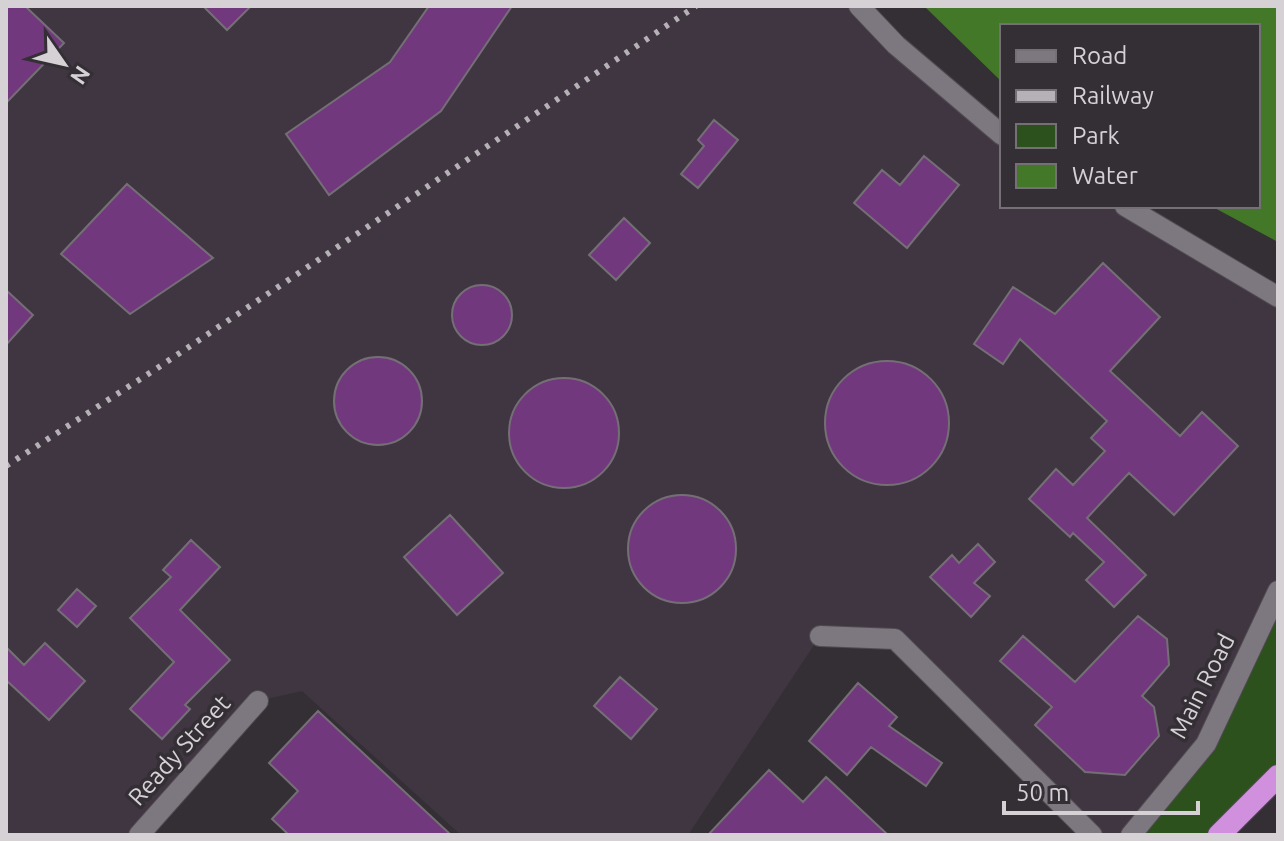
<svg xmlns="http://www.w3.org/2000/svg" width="1284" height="841" font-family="Ubuntu,sans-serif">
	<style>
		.built { fill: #3f3641 }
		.green { fill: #2c511c }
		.water { fill: #427828 }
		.building { fill: #72387e; stroke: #746f75; stroke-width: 2 }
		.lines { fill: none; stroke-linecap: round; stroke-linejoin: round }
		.minor-casing { stroke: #504b51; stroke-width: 22 }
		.tertiary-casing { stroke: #504b51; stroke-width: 22 }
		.trunk-casing { stroke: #504b51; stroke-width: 24 }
		.minor { stroke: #7d787f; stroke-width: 20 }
		.tertiary { stroke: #7d787f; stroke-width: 20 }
		.trunk { stroke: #d190de; stroke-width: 22 }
		.rail { stroke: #b5b1b6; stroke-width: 6; stroke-dasharray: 4 8; stroke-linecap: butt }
		.labels { text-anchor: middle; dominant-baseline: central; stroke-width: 7; stroke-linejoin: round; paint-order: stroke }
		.street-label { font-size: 24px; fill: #d5d1d5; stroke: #342f35 }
	</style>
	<rect width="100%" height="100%" fill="#342f35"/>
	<path class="built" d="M6,6H859L1002,135V206H1125L1278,297V591L1206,744L1131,835H1092L895,639L820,636L688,835H461L302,691L258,701L139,835H6Z"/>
	<path class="green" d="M1278,591V776L1219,835H1131L1206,744Z"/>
	<path class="water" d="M924,6H1278V242L1211,206H1258V26H1002V82Z"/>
	<path class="building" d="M6,6H25L64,43L6,103Z
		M203,6H251L227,30Z
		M429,6H512L441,111L329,195L286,134L390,62Z
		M714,120L738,140L698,188L681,174L704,146L698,140Z
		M924,156L959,185L907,248L854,203L882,170L900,185Z
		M127,184L213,258L130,314L61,254Z
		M624,218L650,243L616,280L589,255Z
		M1103,263L1160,317L1110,371L1180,436L1202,412L1238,446L1174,515L1129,473L1087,518L1146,575L1114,607L1086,580L1104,562L1073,533L1070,537L1029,499L1056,469L1073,485L1105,451L1091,438L1107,421L1020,339L1003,364L974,344L1013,287L1055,314Z
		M452 315a30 30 0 1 1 60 0a30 30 0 1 1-60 0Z
		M6,290L33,315L6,345Z
		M334 401a44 44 0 1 1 88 0a44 44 0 1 1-88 0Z
		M825 423a62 62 0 1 1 124 0a62 62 0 1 1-124 0Z
		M509 433a55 55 0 1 1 110 0a55 55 0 1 1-110 0Z
		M628 549a54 54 0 1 1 108 0a54 54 0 1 1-108 0Z
		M450,515L503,573L457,615L404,557Z
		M191,540L220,567L180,610L230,660L185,705L190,709L162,739L130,709L174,662L130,618L171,577L163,570Z
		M978,544L995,562L974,583L990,596L971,617L930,577L952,555L959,563Z
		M77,589L96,606L77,627L58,610Z
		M1138,616L1167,639L1169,665L1142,696L1154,707L1159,736L1125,775L1085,772L1035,725L1052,707L1000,661L1023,636L1075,682Z
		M45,643L85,681L49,720L6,680V647L24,665Z
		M620,677L657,709L631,739L594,706Z
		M858,683L897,717L889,726L942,763L926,786L871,747L847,775L809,741Z
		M318,711L451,835H289L272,819L298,791L269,763Z
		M769,770L803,802L826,777L888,835H708Z"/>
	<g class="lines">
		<defs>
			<path id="minor" d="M859,6L896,45L1002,135
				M1125,206L1278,297
				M820,636L895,639L1092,835
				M139,835L258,701"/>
			<path id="tertiary" d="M1131,835L1206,744L1278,591"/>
			<path id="trunk" d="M1219,835L1278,776"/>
		</defs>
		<use href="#minor" class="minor-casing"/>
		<use href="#tertiary" class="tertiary-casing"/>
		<use href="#trunk" class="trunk-casing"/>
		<use href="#minor" class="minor"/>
		<use href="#tertiary" class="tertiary"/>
		<use href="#trunk" class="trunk"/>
		<path class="rail" d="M6,466L159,367L696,6"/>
	</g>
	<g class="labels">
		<g class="street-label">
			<text transform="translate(1202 686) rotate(-63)">Main Road</text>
			<text transform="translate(179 750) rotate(-48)">Ready Street</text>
		</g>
	</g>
	<rect width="1284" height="841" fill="none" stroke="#d5d1d5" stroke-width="16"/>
	<rect x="1000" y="24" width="260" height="184" fill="#342f35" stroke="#747075" stroke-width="2"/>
	<rect x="1016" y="50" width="40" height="12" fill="#7d787f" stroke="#747075" stroke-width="2"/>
	<text x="1072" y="64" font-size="24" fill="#d5d1d5">Road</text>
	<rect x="1016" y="90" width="40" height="12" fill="#b5b1b6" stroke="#747075" stroke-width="2"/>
	<text x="1072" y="104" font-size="24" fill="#d5d1d5">Railway</text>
	<rect x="1016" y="124" width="40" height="24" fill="#2c511c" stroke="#747075" stroke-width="2"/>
	<text x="1072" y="144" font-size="24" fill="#d5d1d5">Park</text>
	<rect x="1016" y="164" width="40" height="24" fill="#427828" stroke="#747075" stroke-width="2"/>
	<text x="1072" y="184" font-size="24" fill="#d5d1d5">Water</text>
	<g transform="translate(64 64) rotate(124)" stroke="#342f35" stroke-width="6" paint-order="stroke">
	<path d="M0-6L14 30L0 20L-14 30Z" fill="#d5d1d5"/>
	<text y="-12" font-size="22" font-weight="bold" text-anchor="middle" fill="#d5d1d5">N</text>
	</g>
	<path d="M1004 801v12h194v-12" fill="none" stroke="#d5d1d5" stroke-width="4"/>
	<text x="1016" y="801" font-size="24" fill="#d5d1d5" stroke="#342f35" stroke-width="6" paint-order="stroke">50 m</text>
</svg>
